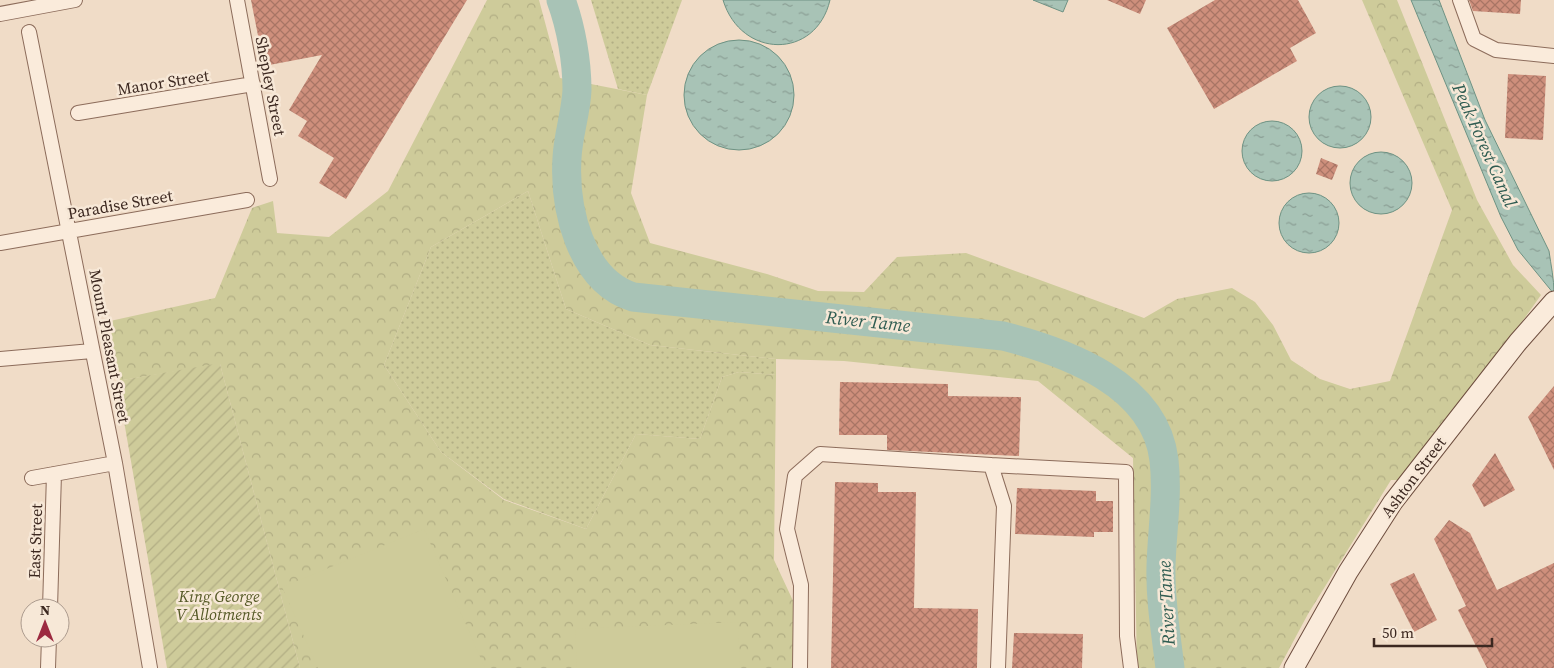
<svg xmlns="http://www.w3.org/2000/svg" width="1554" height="668" font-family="'Source Serif 4',serif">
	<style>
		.grass { fill: url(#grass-dots) }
		.forest { fill: url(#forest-crowns) }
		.garden { fill: url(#garden-furrows) }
		.pitch { fill: #cecb9a }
		.water { fill: url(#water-ripples); stroke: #6e9283 }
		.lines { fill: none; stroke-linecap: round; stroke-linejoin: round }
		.river { stroke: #a8c3b6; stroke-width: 29 }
		.building { fill: url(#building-cross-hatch) }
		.minor-casing { stroke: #8c6c5b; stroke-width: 16 }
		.secondary-casing { stroke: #6e4e3f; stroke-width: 21 }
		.minor { stroke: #faebdb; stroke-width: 14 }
		.secondary { stroke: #faebdb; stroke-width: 19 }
		.labels { text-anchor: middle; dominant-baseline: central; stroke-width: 5; stroke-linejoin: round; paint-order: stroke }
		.street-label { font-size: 16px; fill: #3c2820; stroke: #f7e8d7 }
		.park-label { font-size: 16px; font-style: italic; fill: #555926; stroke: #f7e8d7 }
		.water-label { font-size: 18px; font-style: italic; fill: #2f5c51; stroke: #f7e8d7 }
	</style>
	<defs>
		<pattern id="grass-dots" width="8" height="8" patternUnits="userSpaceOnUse" patternTransform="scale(1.25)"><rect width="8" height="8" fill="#cecb9a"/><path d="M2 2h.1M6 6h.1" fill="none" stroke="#b2ae84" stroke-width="1.8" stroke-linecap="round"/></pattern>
		<pattern id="forest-crowns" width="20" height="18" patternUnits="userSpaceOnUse" patternTransform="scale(1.25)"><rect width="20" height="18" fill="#cecb9a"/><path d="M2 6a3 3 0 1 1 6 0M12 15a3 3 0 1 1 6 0" fill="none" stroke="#b2ae84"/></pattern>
		<pattern id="garden-furrows" width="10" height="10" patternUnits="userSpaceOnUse" patternTransform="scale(1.25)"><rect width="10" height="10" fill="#cecb9a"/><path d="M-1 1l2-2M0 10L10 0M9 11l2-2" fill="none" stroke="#b2ae84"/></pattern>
		<pattern id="water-ripples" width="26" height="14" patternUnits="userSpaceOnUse" patternTransform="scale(1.25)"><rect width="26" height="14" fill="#a8c3b6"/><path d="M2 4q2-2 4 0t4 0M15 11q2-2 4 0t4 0" fill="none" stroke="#8a9e94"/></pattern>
		<pattern id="building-cross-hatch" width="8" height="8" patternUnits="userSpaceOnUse" patternTransform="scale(1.25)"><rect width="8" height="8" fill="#ce8f7c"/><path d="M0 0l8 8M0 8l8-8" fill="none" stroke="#a87565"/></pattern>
	</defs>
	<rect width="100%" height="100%" fill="#f0dcc7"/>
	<path class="grass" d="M591,0H682L647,95L618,89Z
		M528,191L566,309L650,345L776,359V375L739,372L722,377L700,439L636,434L586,529L504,499L441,452L384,365L431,247Z"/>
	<path class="forest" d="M487,0H539L560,78L647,95L631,193L650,243L767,274L818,291L864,292L897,257L966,253L1144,318L1177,299L1232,288L1255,302L1273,325L1291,360L1320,379L1350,389L1390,381L1452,210L1362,0H1397L1477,200L1513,265L1541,295L1410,480H1391L1308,614L1279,668H1137L1133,458L1038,381L844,361L776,359L650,345L566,309L528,191L431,247L384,365L441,452L504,500L586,529L636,434L700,439L722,377L739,372L776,375L774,560L795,605V668H300L220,364L117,381L110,321L215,298L252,208L273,201L277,233L329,237L388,191Z"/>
	<path class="garden" d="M220,363V364L300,668H167L117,381Z"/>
	<path class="pitch" d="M424,529L485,668H318L282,587Z
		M738,622L740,668H577L575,629Z"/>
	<path class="water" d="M723,0H830C816,60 741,59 723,0Z
		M1033,0H1068L1063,12Z
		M1411,0H1439L1485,120L1549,251C1551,266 1554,278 1554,294L1518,250L1501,217Z
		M684 95a55 55 0 1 1 110 0a55 55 0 1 1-110 0Z
		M1309 117a31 31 0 1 1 62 0a31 31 0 1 1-62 0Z
		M1242 151a30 30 0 1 1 60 0a30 30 0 1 1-60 0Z
		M1350 183a31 31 0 1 1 62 0a31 31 0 1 1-62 0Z
		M1279 223a30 30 0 1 1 60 0a30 30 0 1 1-60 0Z"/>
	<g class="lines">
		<path class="river" d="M561,0C571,27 577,61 577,90C576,113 568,135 567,158C564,208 580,280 633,297L1003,336C1066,352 1155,384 1164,460C1168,495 1162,531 1161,566C1160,600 1166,634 1170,668"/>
	</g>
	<path class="building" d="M251,0H467L346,199L319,183L334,158L298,136L307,121L289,110L322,55L264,66Z
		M1107,0H1146L1140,14Z
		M1215,0H1298L1316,33L1290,48L1297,61L1214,109L1167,28Z
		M1469,0H1521L1520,14L1473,11Z
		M1508,74L1546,76L1543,140L1505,138Z
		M1321,158L1338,165L1332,180L1316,174Z
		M840,382L948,384V396L1021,397L1019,456L887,450V435H839Z
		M1554,386V470L1528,417Z
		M1495,453L1515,490L1484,507L1472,485Z
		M835,482L878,483V492H916L914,608L978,609L977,668H831Z
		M1017,488L1096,491V501H1113V532H1094V537L1015,534Z
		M1449,520L1470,533L1497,590L1554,563V668H1487L1458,610L1466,606L1434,539Z
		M1414,573L1437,620L1414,632L1390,584Z
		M1014,633L1083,634L1082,668H1012Z"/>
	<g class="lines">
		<defs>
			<path id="minor" d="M237,0L270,179
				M1460,0L1474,39L1496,50L1554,56
				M0,14L75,0
				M29,32L115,463L150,668
				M78,113L253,84
				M0,243L247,200
				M0,359L92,351
				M991,465L1126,472L1127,636L1131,668
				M32,478L115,463
				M50,608L54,474
				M48,668L49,638
				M800,668L801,585L787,529L795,476L820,454L991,465L1004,506L998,668"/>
			<path id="secondary" d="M1294,668L1348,572L1393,502L1518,342L1554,301"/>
		</defs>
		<use href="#minor" class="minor-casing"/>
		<use href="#secondary" class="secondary-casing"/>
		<use href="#minor" class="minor"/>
		<use href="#secondary" class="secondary"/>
	</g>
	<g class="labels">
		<g class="street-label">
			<text transform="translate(163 82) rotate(-9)">Manor Street</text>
			<text transform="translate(271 86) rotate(79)">Shepley Street</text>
			<text transform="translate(120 204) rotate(-10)">Paradise Street</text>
			<text transform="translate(110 346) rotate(79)">Mount Pleasant Street</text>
			<text transform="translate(1413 477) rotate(-53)">Ashton Street</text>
			<text transform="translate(35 541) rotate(-88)">East Street</text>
		</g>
		<g class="park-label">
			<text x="219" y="596">King George<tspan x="219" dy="18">V Allotments</tspan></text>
		</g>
		<g class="water-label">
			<text transform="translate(1485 145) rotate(66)">Peak Forest Canal</text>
			<text transform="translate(868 321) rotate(6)">River Tame</text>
			<text transform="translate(1166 603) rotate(-93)">River Tame</text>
		</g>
	</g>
	<g transform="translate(45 623)"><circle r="24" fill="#f7e8d7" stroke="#ac9b8e"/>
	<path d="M0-4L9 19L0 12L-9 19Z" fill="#9c2a40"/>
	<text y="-8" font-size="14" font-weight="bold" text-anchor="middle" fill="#3c2820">N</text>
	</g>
	<path d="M1374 638v8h118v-8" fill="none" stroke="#3c2820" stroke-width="2.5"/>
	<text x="1382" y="638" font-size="15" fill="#3c2820" stroke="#f7e8d7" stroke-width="4" paint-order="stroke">50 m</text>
</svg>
